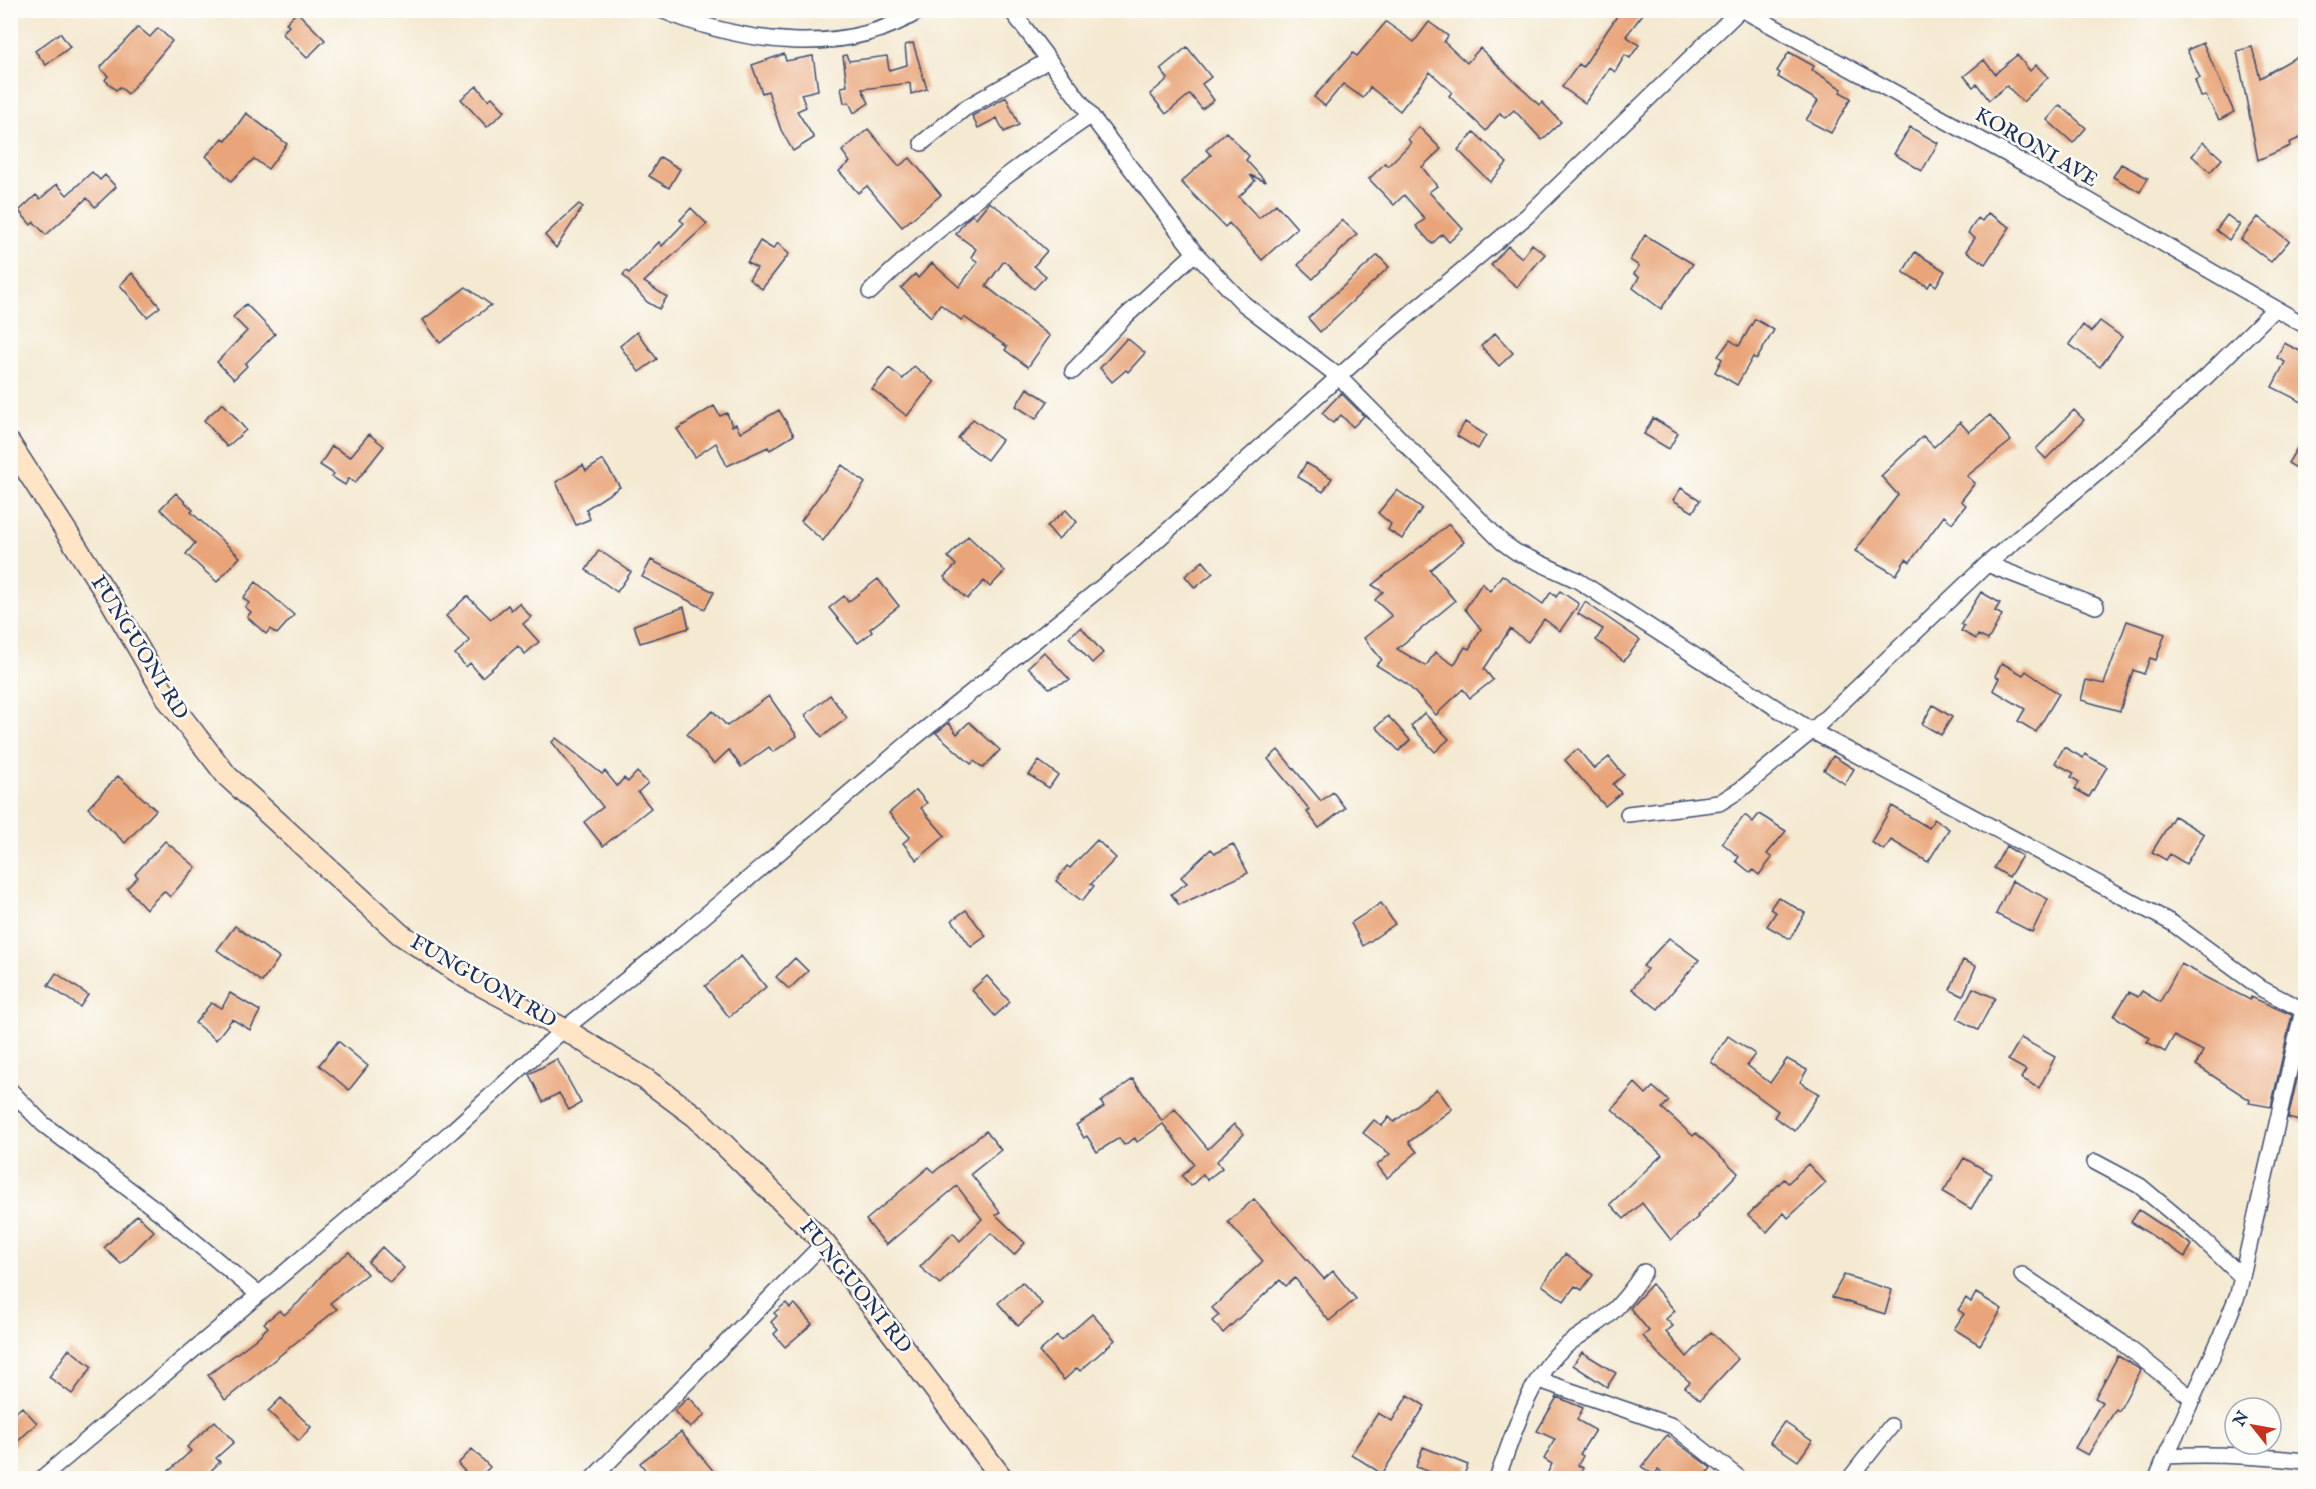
<svg xmlns="http://www.w3.org/2000/svg" width="2316" height="1489" font-family="'IM FELL English',serif">
	<style>
		.building { fill: #e9a579 }
		.lines { fill: none; stroke-linecap: round; stroke-linejoin: round }
		.street-casing { stroke: #3c4b6f; stroke-width: 18 }
		.secondary-casing { stroke: #3c4b6f; stroke-width: 24 }
		.street { stroke: #fff; stroke-width: 15 }
		.secondary { stroke: #ffe4c6; stroke-width: 21 }
		.labels { text-anchor: middle; dominant-baseline: central; stroke-width: 5; stroke-linejoin: round; paint-order: stroke }
		.street-label { font-size: 21px; fill: #1b2f5e; stroke: #fdfcf7 }
	</style>
	<rect width="100%" height="100%" fill="#fdfcf7"/>
	<filter id="ink" filterUnits="userSpaceOnUse"><feTurbulence type="fractalNoise" baseFrequency=".0167" numOctaves="2"/><feDisplacementMap in="SourceGraphic" scale="12" xChannelSelector="R" yChannelSelector="G"/><feConvolveMatrix kernelMatrix="1 2 1 2 8 2 1 2 1" color-interpolation-filters="sRGB"/></filter>
	<filter id="wash" filterUnits="userSpaceOnUse"><feTurbulence type="fractalNoise" baseFrequency=".008" numOctaves="4" result="noise"/><feDisplacementMap in="SourceGraphic" scale="24" xChannelSelector="R" yChannelSelector="G"/><feGaussianBlur stdDeviation="1.35" result="paint"/><feColorMatrix in="noise" values="0 0 0 0 0 0 0 0 0 0 0 0 0 0 0 0 0 1.4 0 .05"/><feComposite in="paint" operator="in"/></filter>
	<g filter="url(#wash)">
		<rect width="100%" height="100%" fill="#f4e9d1"/>
		<g id="blocks">
			<path class="building" d="M1621,10H1646L1626,36L1639,45L1630,58L1625,55L1615,72L1610,68L1585,103L1562,87L1579,64L1583,67Z
				M297,12L325,40L307,58L282,33L289,26L286,23Z
				M1386,22L1414,42L1429,22L1448,36L1444,42L1467,63L1480,48L1539,105L1542,102L1561,122L1542,140L1514,110L1505,118L1500,113L1486,131L1449,96L1452,92L1430,72L1400,111L1370,87L1363,98L1343,84L1325,106L1314,97L1353,53L1357,56Z
				M138,27L150,37L158,28L172,41L128,94L120,87L116,90L105,80L108,76L100,68Z
				M60,33L70,47L46,65L35,51Z
				M913,43L927,89L911,94L910,83L862,89L869,103L854,113L849,102L844,103L841,87L847,86L843,56L846,55L849,61L887,56L889,70L907,65L905,45Z
				M2203,43L2234,112L2219,120L2206,96L2201,97L2195,80L2200,78L2187,50Z
				M1187,47L1211,77L1202,84L1214,100L1202,109L1190,94L1166,114L1150,94L1168,79L1160,69Z
				M2252,47L2260,78L2306,51V135L2289,143L2290,146L2258,160L2237,51Z
				M1789,52L1814,66L1812,70L1842,89L1840,92L1851,98L1831,133L1806,120L1818,101L1778,77L1780,73L1777,71Z
				M784,54L786,61L813,56L818,90L801,94L806,107L797,111L814,138L793,151L781,130L768,91L762,93L752,65Z
				M2017,55L2030,71L2036,65L2048,77L2023,102L2007,86L1989,100L1977,84L1973,87L1964,76L1984,60L1995,74Z
				M477,86L488,100L492,97L505,111L487,127L461,99Z
				M1006,97L1019,125L1004,132L997,118L978,128L972,116Z
				M2060,105L2086,128L2073,143L2047,120Z
				M246,113L287,144L268,169L254,159L231,181L206,156L223,138L226,141Z
				M1419,127L1441,149L1422,167L1437,186L1429,192L1463,229L1449,242L1442,234L1432,244L1416,226L1425,219L1404,195L1394,205L1369,179L1385,163L1388,166L1411,143L1408,139Z
				M1910,127L1938,143L1922,171L1894,154Z
				M868,129L899,166L910,158L941,195L902,227L867,186L858,193L839,171L850,162L842,151Z
				M1226,132L1249,156L1246,160L1266,182L1250,175L1255,181L1239,197L1259,218L1276,204L1297,228L1262,260L1229,223L1225,227L1181,182L1211,155L1206,150Z
				M1474,132L1507,163L1490,182L1458,150Z
				M2203,142L2222,159L2210,172L2192,156Z
				M660,157L680,169L669,188L649,176Z
				M2121,164L2148,178L2140,192L2113,177Z
				M92,172L100,180L105,175L116,187L95,207L87,198L46,235L34,222L31,225L19,211L36,195L40,199L57,184L67,195Z
				M989,202L1011,217L1047,251L1034,266L1046,276L1034,289L1004,261L986,286L1050,336L1028,367L1005,350L1007,347L964,317L961,320L940,304L931,317L901,288L915,274L918,278L932,263L959,287L978,262L971,257L976,249L956,234L965,221L972,215L976,218Z
				M579,204L583,207L556,248L545,235Z
				M691,208L707,224L644,282L667,297L659,309L647,302L623,275L626,271L629,273L659,242L662,246L684,223L680,220Z
				M1988,213L2010,227L1985,264L1966,251L1975,238L1968,233L1978,218L1982,221Z
				M2227,215L2240,225L2229,240L2216,230Z
				M2258,217L2289,241L2271,262L2241,239Z
				M1342,220L1357,234L1313,279L1298,265Z
				M1645,235L1693,264L1661,309L1633,288L1639,277L1634,274L1639,266L1630,260Z
				M760,241L773,249L778,243L789,254L762,289L749,279L757,268L747,263Z
				M1532,244L1545,254L1517,287L1491,265L1508,246L1522,258Z
				M1915,252L1945,271L1936,286L1931,282L1928,287L1903,272Z
				M1378,255L1389,267L1320,332L1308,318Z
				M132,273L160,307L147,317L120,285Z
				M466,287L491,305L440,343L423,320Z
				M246,304L275,334L245,364L247,366L234,379L217,362L247,331L233,317Z
				M1755,319L1774,330L1757,359L1753,357L1737,385L1715,372L1722,359L1718,356L1730,340L1739,346Z
				M2100,321L2122,337L2100,367L2069,344L2083,325L2091,332Z
				M637,332L657,359L639,372L620,346Z
				M1495,333L1513,353L1499,366L1481,346Z
				M1127,338L1145,353L1128,372L1126,370L1112,382L1100,368Z
				M2284,343L2306,354V404L2272,387L2285,362L2277,358Z
				M914,366L934,382L907,416L872,389L889,368L903,379Z
				M1027,388L1048,401L1036,419L1016,406Z
				M1341,393L1364,416L1353,427L1341,415L1333,423L1322,413Z
				M223,403L246,430L227,447L204,420Z
				M714,406L720,416L727,413L732,426L736,424L740,433L779,410L794,435L770,450L768,447L727,466L716,443L695,457L677,429Z
				M2074,410L2084,420L2046,459L2036,449Z
				M1990,415L2011,441L1967,476L1975,483L1961,501L1966,505L1952,523L1944,516L1910,562L1906,559L1896,575L1855,551L1898,495L1881,476L1923,436L1934,447L1960,422L1969,432Z
				M1653,418L1678,433L1669,449L1644,434Z
				M973,419L1002,440L987,460L958,438Z
				M1465,422L1486,435L1478,449L1457,436Z
				M2306,433V474L2288,463Z
				M369,434L384,446L355,483L349,478L345,485L332,477L334,474L320,465L332,446L350,457Z
				M603,460L620,487L586,509L590,519L576,525L556,482L583,465L586,471Z
				M1306,463L1332,478L1323,492L1298,477Z
				M842,465L865,483L823,541L801,521Z
				M1681,488L1700,500L1693,512L1673,500Z
				M1397,490L1422,508L1402,539L1388,530L1391,524L1378,513Z
				M176,493L193,510L191,512L240,557L217,582L186,554L195,543L160,509Z
				M1066,510L1077,522L1058,539L1047,526Z
				M1449,524L1464,542L1430,570L1455,601L1397,649L1426,666L1435,652L1454,665L1465,647L1469,649L1481,629L1465,609L1482,583L1490,591L1502,575L1543,604L1551,592L1556,597L1560,591L1579,604L1560,631L1544,619L1528,642L1510,629L1484,669L1493,680L1470,698L1463,689L1436,715L1407,684L1376,665L1382,660L1364,638L1392,616L1375,600L1383,592L1372,585Z
				M968,536L1005,571L990,587L984,581L967,599L944,577L956,565L948,557Z
				M599,550L631,572L617,592L586,570Z
				M651,560L714,592L705,609L642,577Z
				M1203,561L1213,573L1195,588L1185,576Z
				M878,579L899,606L870,629L872,632L858,643L829,608L844,596L848,602Z
				M256,582L294,615L277,634L270,629L266,634L247,617L251,612L245,607L249,603L243,598Z
				M1981,592L2000,603L1995,611L2002,615L1988,640L1978,635L1976,639L1961,631L1964,626L1961,624Z
				M467,596L491,619L508,605L511,610L519,603L531,617L523,624L539,642L525,654L518,646L482,677L470,663L466,667L455,654L470,641L446,616Z
				M1585,602L1640,640L1624,661L1596,640L1603,629L1578,614Z
				M684,607L689,628L640,643L634,625Z
				M2127,621L2165,634L2156,660L2150,658L2144,674L2133,670L2120,711L2081,700L2086,680L2104,684Z
				M1081,627L1103,653L1092,663L1069,637Z
				M1044,652L1070,680L1049,688L1028,667Z
				M2002,663L2023,675L2026,671L2059,694L2036,732L2018,721L2025,709L1993,690L1999,678L1995,676Z
				M830,695L847,718L822,737L805,715Z
				M769,696L797,736L773,752L769,747L741,767L729,750L714,764L687,734L713,711L727,726Z
				M1933,705L1952,717L1941,735L1922,724Z
				M1424,713L1449,739L1435,752L1411,726Z
				M1388,716L1410,740L1399,751L1376,727Z
				M969,722L1000,750L983,768L974,761L971,764L936,733L949,723L957,734Z
				M556,738L602,774L605,771L617,786L624,778L628,782L637,772L648,783L638,792L651,808L603,846L584,822L603,807L552,742Z
				M2064,747L2083,758L2085,754L2107,767L2089,797L2075,789L2079,782L2071,777L2074,773L2055,763Z
				M1578,749L1594,769L1609,757L1624,775L1613,784L1621,793L1605,806L1565,760Z
				M1278,750L1321,801L1333,792L1345,808L1319,828L1307,812L1310,810L1268,759Z
				M1833,756L1854,769L1845,784L1824,770Z
				M1039,761L1058,775L1049,788L1029,775Z
				M118,776L156,810L125,843L88,808Z
				M916,790L927,803L921,808L945,836L917,860L903,843L910,837L889,813Z
				M1892,806L1929,828L1934,819L1949,829L1928,862L1891,840L1884,850L1871,842Z
				M1759,814L1786,831L1767,854L1772,858L1759,875L1753,870L1751,873L1736,861L1739,857L1722,843L1745,815L1753,822Z
				M2174,816L2204,834L2186,864L2170,854L2166,860L2152,852Z
				M1097,840L1116,858L1091,884L1094,886L1082,901L1056,881L1067,866L1070,868Z
				M165,841L196,867L170,897L164,891L146,909L127,888L138,877L135,874Z
				M1233,844L1248,873L1179,905L1171,894L1187,883L1181,877L1211,849L1215,853Z
				M2006,846L2022,856L2009,877L1994,868Z
				M2012,881L2048,899L2032,932L1996,914Z
				M1778,897L1805,913L1790,939L1767,926L1776,912L1770,909Z
				M1381,903L1395,924L1363,946L1351,923Z
				M966,910L986,936L971,947L952,920Z
				M235,926L279,958L262,982L217,950Z
				M1669,938L1699,960L1658,1009L1632,989L1647,969L1643,966Z
				M741,956L766,987L729,1017L705,986Z
				M795,958L808,971L789,989L776,977Z
				M1963,960L1976,966L1963,996L1950,990Z
				M2181,964L2250,1000L2251,997L2292,1015L2271,1107L2249,1103L2250,1100L2196,1065L2203,1051L2174,1036L2165,1052L2147,1042L2150,1038L2114,1016L2129,992L2138,997L2142,991L2160,1002Z
				M56,973L88,995L80,1007L48,985Z
				M987,976L1010,1002L995,1016L972,990Z
				M1973,988L1995,998L1978,1030L1957,1019Z
				M230,993L260,1011L250,1030L232,1019L216,1040L195,1023L211,1003L222,1008Z
				M1728,1036L1755,1054L1747,1065L1770,1083L1787,1059L1807,1070L1800,1082L1819,1094L1795,1131L1774,1117L1778,1111L1711,1062Z
				M2021,1038L2055,1057L2039,1088L2021,1078L2026,1070L2008,1060Z
				M338,1041L368,1066L349,1090L319,1065Z
				M557,1059L581,1103L569,1110L559,1093L543,1102L529,1074Z
				M2300,1066L2306,1068V1123L2288,1118Z
				M1133,1079L1162,1121L1175,1109L1208,1149L1234,1124L1244,1134L1217,1161L1222,1168L1207,1180L1203,1174L1191,1186L1182,1176L1194,1164L1163,1124L1137,1142L1135,1138L1124,1145L1119,1138L1097,1152L1087,1136L1084,1138L1076,1125L1104,1107L1101,1102Z
				M1635,1083L1646,1094L1653,1087L1669,1101L1662,1108L1693,1136L1696,1133L1738,1173L1697,1216L1698,1217L1671,1240L1642,1203L1624,1219L1610,1204L1662,1155L1612,1109Z
				M1437,1089L1452,1109L1409,1142L1417,1152L1387,1178L1377,1165L1390,1154L1363,1133L1374,1120L1382,1126L1389,1117L1394,1122Z
				M986,1131L1001,1150L971,1174L1000,1212L996,1215L1025,1243L1014,1255L991,1233L940,1284L920,1267L953,1233L960,1241L982,1219L957,1186L886,1245L866,1220L929,1167L934,1172Z
				M1964,1158L1992,1174L1971,1209L1943,1192Z
				M1808,1164L1826,1183L1788,1218L1784,1213L1767,1232L1748,1215L1784,1179L1788,1183Z
				M1254,1199L1324,1279L1333,1271L1356,1299L1329,1321L1295,1278L1286,1286L1280,1280L1223,1333L1212,1321L1219,1315L1212,1308L1263,1261L1228,1222Z
				M2139,1210L2192,1245L2185,1257L2131,1222Z
				M137,1215L154,1231L121,1264L104,1248Z
				M382,1247L404,1268L390,1283L368,1262Z
				M349,1252L367,1274L330,1303L337,1309L225,1400L208,1375L256,1339L268,1327L264,1323L280,1310L284,1315L299,1302L327,1269Z
				M1565,1254L1593,1275L1582,1290L1575,1286L1564,1301L1542,1285Z
				M1844,1275L1892,1290L1885,1314L1832,1297Z
				M1022,1282L1042,1304L1018,1326L998,1303Z
				M1652,1284L1675,1311L1666,1319L1673,1326L1666,1332L1687,1357L1711,1332L1738,1359L1700,1400L1685,1387L1690,1382L1662,1358L1643,1336L1649,1331L1630,1308Z
				M1976,1293L2002,1309L1980,1345L1954,1329L1964,1314L1958,1310L1966,1298L1971,1302Z
				M786,1303L790,1308L795,1304L812,1324L785,1347L774,1334L778,1330L771,1322L777,1316L774,1313Z
				M1092,1314L1115,1340L1080,1371L1077,1368L1064,1380L1039,1352L1057,1336L1061,1341Z
				M69,1349L92,1367L72,1394L49,1377Z
				M1582,1352L1616,1373L1607,1387L1573,1365Z
				M2118,1356L2141,1370L2119,1411L2116,1409L2088,1455L2075,1448L2102,1402L2095,1398Z
				M1408,1395L1425,1406L1382,1474L1351,1454L1378,1413L1392,1421Z
				M689,1397L705,1415L690,1428L674,1411Z
				M1557,1397L1583,1408L1577,1420L1595,1430L1580,1454L1583,1456L1578,1465L1583,1468L1577,1479H1554L1547,1474L1552,1464L1544,1459L1555,1439L1537,1431Z
				M281,1398L311,1427L299,1441L268,1411Z
				M22,1407L37,1423L10,1449V1418Z
				M215,1421L234,1442L216,1458L220,1462L202,1479H160L191,1451L187,1447Z
				M1784,1422L1812,1441L1798,1461L1770,1442Z
				M681,1432L720,1479H652L640,1463Z
				M1667,1435L1711,1468L1704,1479L1691,1472L1686,1479H1670L1658,1470L1654,1475L1642,1467Z
				M1423,1447L1468,1465L1462,1479H1427L1430,1472L1416,1467Z
				M472,1449L490,1467L478,1479H472L458,1464Z"/>
		</g>
	</g>
	<g filter="url(#ink)">
		<use href="#blocks" fill-opacity="0" stroke="#3c4b6f" stroke-width="1.5"/>
		<g class="lines">
			<defs>
				<path id="street" d="M661,10C743,43 842,59 921,10
					M1011,10L1195,253L1244,304L1338,376L1502,542L1516,552L1577,580L1812,731L2172,923L2262,989L2303,1010L2238,1294L2219,1341L2166,1456
					M1743,10L2029,166L2306,326
					M922,143L964,109L1047,61
					M870,292C938,226 1011,170 1090,116
					M1073,371L1125,317L1195,253
					M1987,564L2096,606
					M1628,814L1719,803L1740,790L1812,731L1987,564L2101,470L2207,376L2274,309
					M10,1090L43,1124L159,1212L258,1294
					M2095,1162L2140,1186L2195,1232L2241,1276
					M2022,1275L2121,1342L2193,1399
					M1539,1380L1673,1426L1739,1478
					M42,1478L452,1131L564,1029L676,940L913,739L1134,561L1386,334L1527,216L1740,10
					M593,1478L824,1243
					M1497,1478C1513,1438 1526,1386 1557,1354C1572,1338 1593,1329 1609,1315C1623,1302 1634,1287 1644,1272
					M1850,1478L1891,1426
					M2157,1478L2166,1456C2213,1453 2259,1456 2306,1461"/>
				<path id="secondary" d="M10,444L111,601L169,701L227,776L400,934L467,978L564,1029L645,1079L695,1116L824,1243L1002,1478"/>
			</defs>
			<use href="#street" class="street-casing"/>
			<use href="#secondary" class="secondary-casing"/>
			<use href="#street" class="street"/>
			<use href="#secondary" class="secondary"/>
		</g>
	</g>
	<g class="labels">
		<g class="street-label">
			<text transform="translate(2036 148) rotate(30)">KORONI AVE</text>
			<text transform="translate(139 648) rotate(58)">FUNGUONI RD</text>
			<text transform="translate(483 982) rotate(30)">FUNGUONI RD</text>
			<text transform="translate(855 1287) rotate(51)">FUNGUONI RD</text>
		</g>
	</g>
	<rect width="2316" height="1489" fill="none" stroke="#fdfcf7" stroke-width="36"/>
	<g transform="translate(2253 1426) rotate(301)"><circle r="28" fill="#fdfcf7" stroke="#a3aaba" stroke-width="1.5"/>
	<path d="M0-4.5L10 22L0 15L-10 22Z" fill="#c8321e"/>
	<text y="-9" font-size="16" font-weight="bold" text-anchor="middle" fill="#1b2f5e">N</text>
	</g>
</svg>
